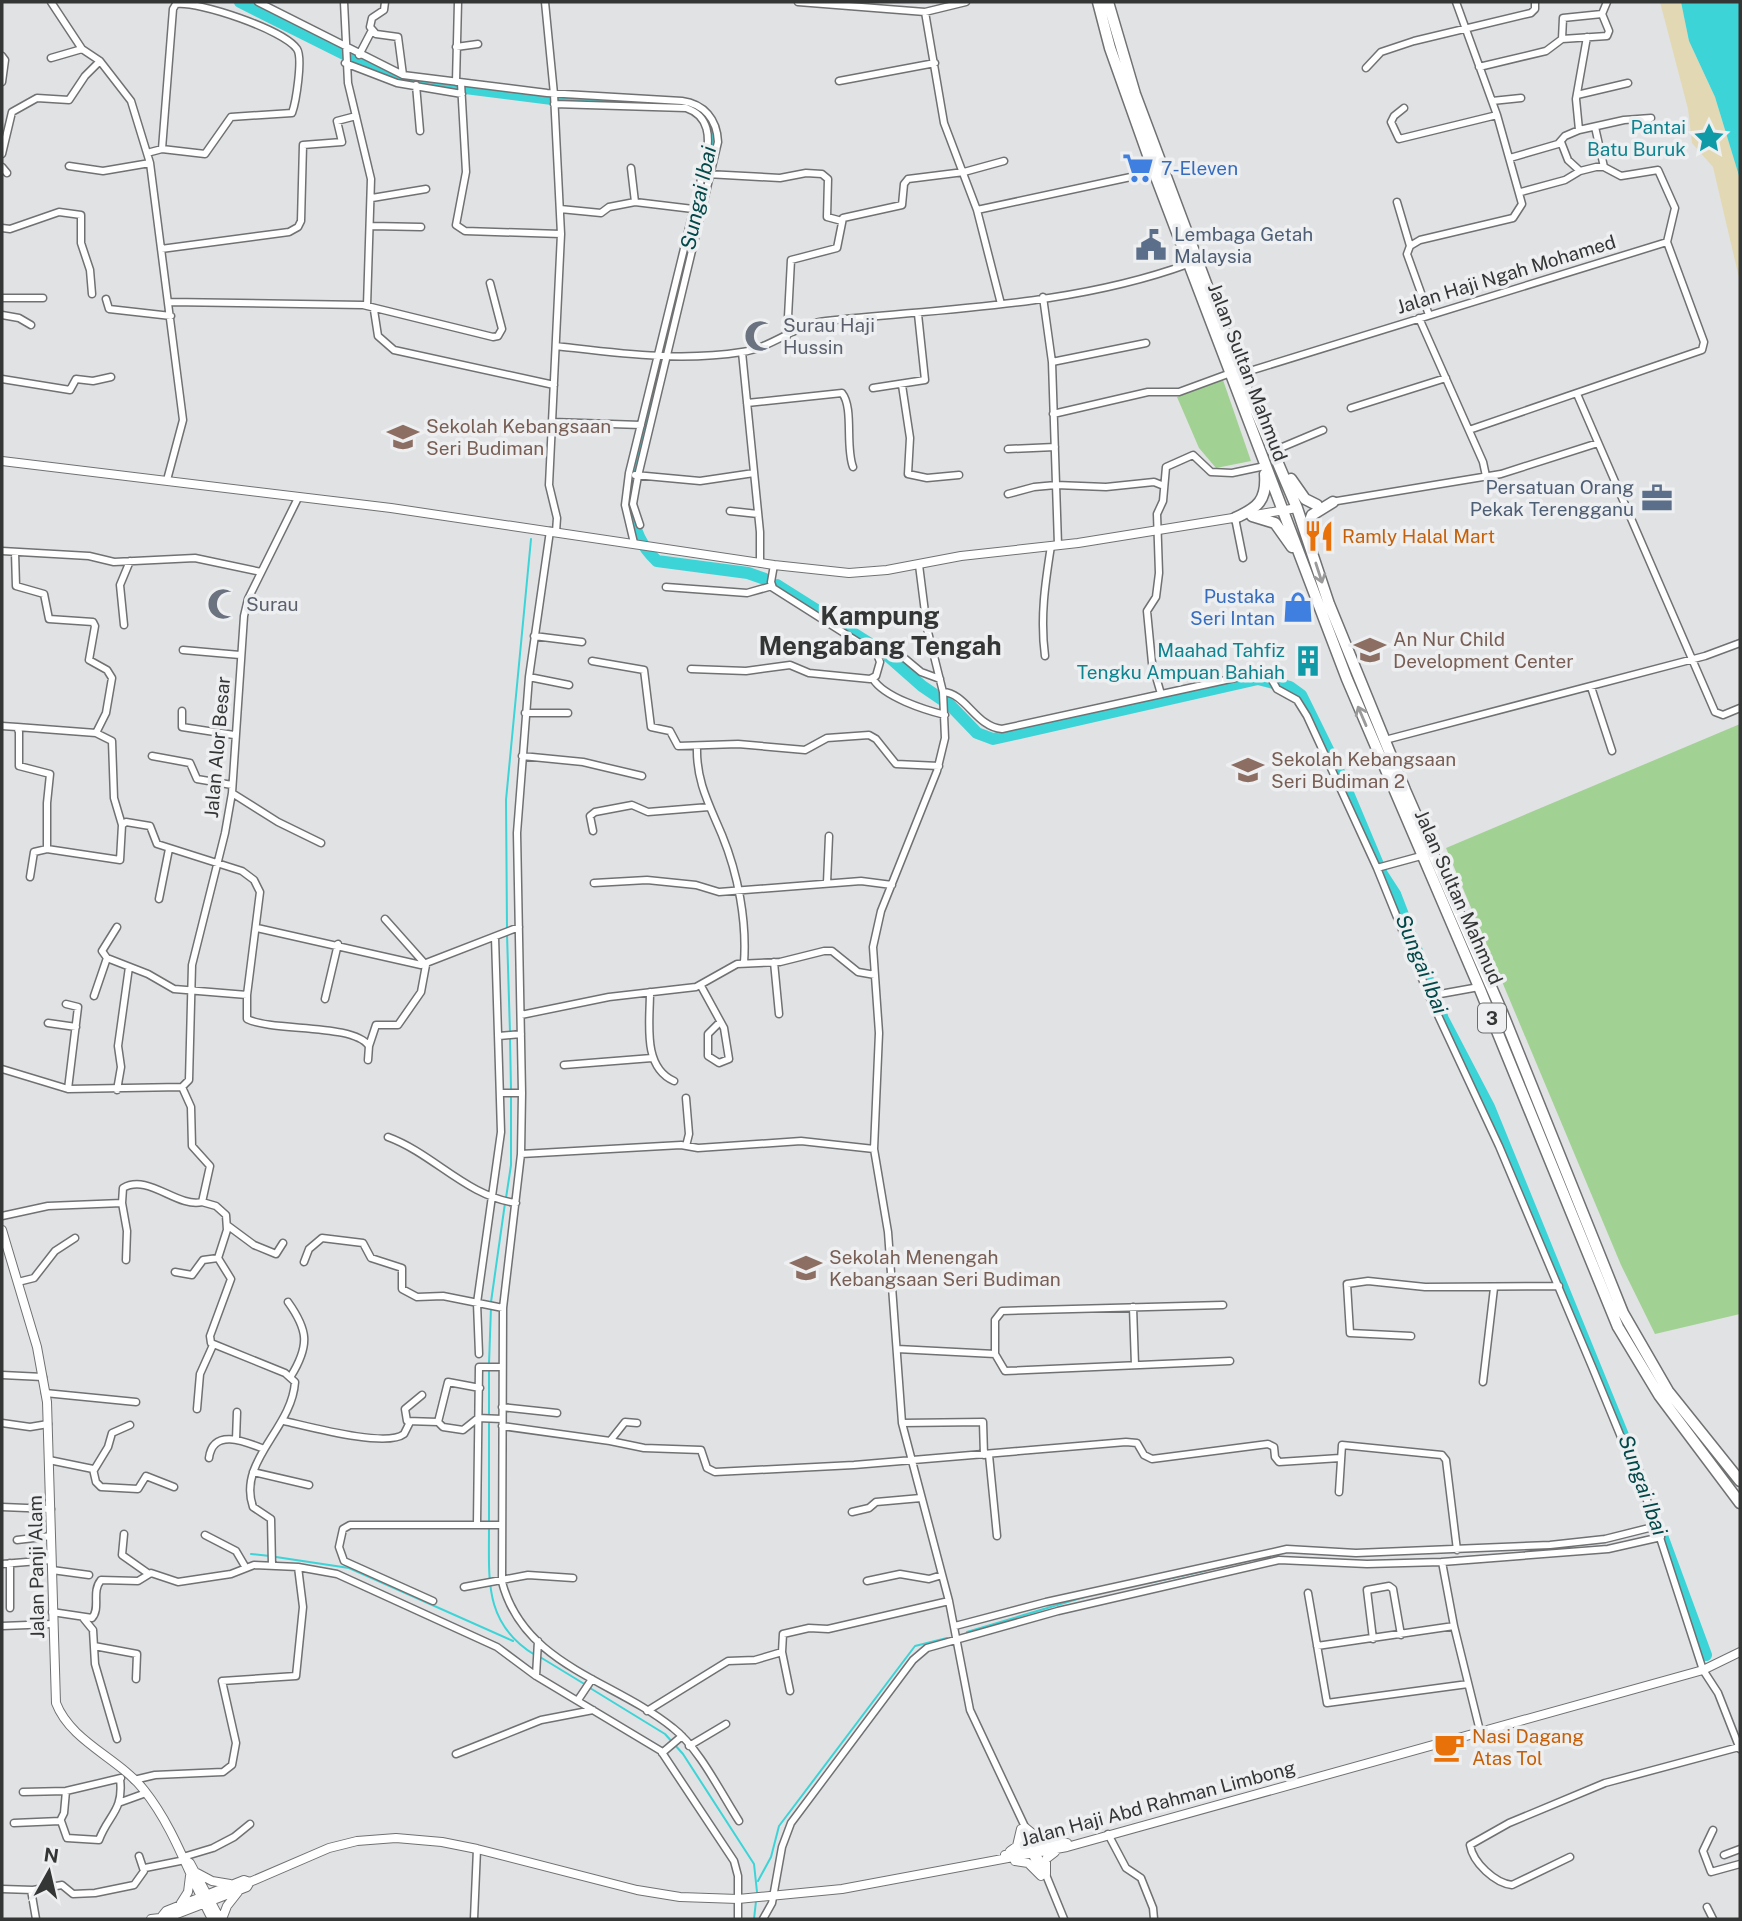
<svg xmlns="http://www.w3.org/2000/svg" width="1742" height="1921" font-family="'Public Sans',sans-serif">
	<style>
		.green { fill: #a2d194 }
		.sand { fill: #e2d9b4 }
		.water { fill: #3cd4d7 }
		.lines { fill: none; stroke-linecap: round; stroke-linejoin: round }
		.stream { stroke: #3cd4d7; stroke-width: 2 }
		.river { stroke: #3cd4d7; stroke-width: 12 }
		.street-casing { stroke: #707172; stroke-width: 9 }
		.secondary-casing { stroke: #707172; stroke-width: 10 }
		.highway-casing { stroke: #707172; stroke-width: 13 }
		.street { stroke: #fff; stroke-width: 6 }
		.secondary { stroke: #fff; stroke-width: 8 }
		.highway { stroke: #fff; stroke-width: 10 }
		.oneway { stroke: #9a9a9a }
		.labels { text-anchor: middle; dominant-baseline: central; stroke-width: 7; stroke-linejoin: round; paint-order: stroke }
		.shield { fill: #eeeff1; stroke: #6c6d6d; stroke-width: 2 }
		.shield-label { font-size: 18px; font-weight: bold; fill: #343535 }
		.culture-label { font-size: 19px; fill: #0d838f; stroke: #eeeff1; text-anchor: end }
		.shop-label { font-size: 19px; fill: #366cbe; stroke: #eeeff1; text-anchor: start }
		.service-label { font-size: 19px; fill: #4e5e75; stroke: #eeeff1; text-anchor: start }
		.street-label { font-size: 19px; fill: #343535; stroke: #eeeff1 }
		.worship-label { font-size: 19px; fill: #5b616d; stroke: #eeeff1; text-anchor: start }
		.education-label { font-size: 19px; fill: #785e54; stroke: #eeeff1; text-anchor: start }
		.food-label { font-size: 19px; fill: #c56008; stroke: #eeeff1; text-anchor: start }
		.water-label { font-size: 21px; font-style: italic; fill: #024849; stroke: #eeeff1 }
		.district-label { font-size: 26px; font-weight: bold; fill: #343535; stroke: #eeeff1 }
	</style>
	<rect width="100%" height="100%" fill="#e1e2e4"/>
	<path class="green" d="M1223,380L1251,461L1216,468L1199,448L1177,397Z
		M1740,724V1314L1655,1334L1621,1265L1446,848Z"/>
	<path class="sand" d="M1660,2H1681L1689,41L1715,97L1740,179V282L1713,167L1692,143L1688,109Z"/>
	<path class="water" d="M1681,2H1740V179L1715,97L1689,41Z"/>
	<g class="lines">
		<path class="stream" d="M507,929L506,800L531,539
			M507,934L510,1033
			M510,1039L511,1089
			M506,1198L511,1165V1095
			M491,1302L505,1203
			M489,1364L491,1307
			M489,1370V1417
			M489,1423V1522
			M489,1528C489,1581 484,1624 535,1655
			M251,1554L270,1556
			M276,1557L349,1568L513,1641
			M1148,1583L1208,1570
			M967,1632L1084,1597
			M540,1657L586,1685
			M590,1688L665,1734L683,1754L754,1864L757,1892
			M758,1881L771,1857L779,1826L915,1646L947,1638
			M754,1919L756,1901"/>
		<path class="river" d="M240,2L394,79L560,100L681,104L701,111L712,128L713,142L635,470C627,504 630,536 657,561L748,573L765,579
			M777,585L880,650
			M888,656L922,686L950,705L977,733L993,739L1258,679L1290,687L1301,695L1340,774L1382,874L1395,894L1443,1019L1489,1107L1647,1494
			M1660,1530L1706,1655"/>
		<defs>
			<path id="street" d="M51,2L82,49L100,61L131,101L150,163L183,420L167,480
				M258,2L403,75L547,93L682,101C704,104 717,119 718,142L638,476L633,504L640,525
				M344,2L348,83L371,179L367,306
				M385,2L384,10L372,18L370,27L376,34L398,37L403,75
				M545,2L554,94L561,234L549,485L557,518L556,532
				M798,2L925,12L966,2
				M925,12L944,123L977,210L1001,304
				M1562,39L1563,18L1602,14L1607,2
				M456,47L478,44
				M359,55L371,32
				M2,56L5,60L2,82
				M51,58L82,49
				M345,63L397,83L462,94
				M1479,67L1546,51L1562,39L1607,36L1609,31L1602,14
				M1366,68L1381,52L1414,41L1531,13L1535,9V2
				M839,81L935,63
				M456,82L458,2
				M461,83L466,172L456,225L465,231L561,234
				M416,85L420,131
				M1577,95L1628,83
				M1492,101L1521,98
				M554,104L686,108C710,116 710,138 706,159L629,473L625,505L634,543
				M1404,108L1394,116L1391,122L1399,139L1497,115
				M1595,127L1604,167
				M1579,130L1576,99L1587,37
				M1561,142L1568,160L1580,171
				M147,153L162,149L205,154L231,117L292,113C296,102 303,58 297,49C284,30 199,1 176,4L173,9L162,149
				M2,154L12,112L37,98L69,100L85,76L100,61
				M1510,158L1558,144L1565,136L1579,130L1624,120L1651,118
				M69,166L103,171L150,163
				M2,167L7,173
				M707,174L780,178L806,173L822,174L828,179L827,217L842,221
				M1521,192L1565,180L1580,171L1596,167H1604L1621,176L1658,170L1675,208L1667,242
				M372,198L426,189
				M635,202L693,209
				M1397,202L1410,246
				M560,209L601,213L609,207L635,202L631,168
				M977,210L1154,172
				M371,226L421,227
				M2,228L10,229L59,212L81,215V243L90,270L92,294
				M161,249L289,232L298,227L301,221L303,145L342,142L337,121L356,116
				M1043,297L1052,362L1058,545
				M2,298H43
				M106,299L109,309L171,316
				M169,302L363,305L493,337L498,336L502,329L490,283
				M374,310L378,336L394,350L554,385
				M2,315L19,318L31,325
				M1429,315L1407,254L1410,246L1420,240L1513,218L1522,204L1497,115L1456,2
				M1419,318L1483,462L1486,476
				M787,336L791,260L837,248L843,218L902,205L904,184L908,179L964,172L1004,161
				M556,346C618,353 679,362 742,352C772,348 796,324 826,321C947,308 1073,306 1188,264
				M742,352L760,532V563
				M1052,362L1146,343
				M1240,374L1667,242L1704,342L1702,350L1469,430
				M2,379L70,390L76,379L93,381L111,377
				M902,385L910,438L908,474L927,478L959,475
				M873,388L925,380L918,314
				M1577,394L1715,712L1723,715L1740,708
				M747,403L842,393C854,408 845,446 853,467
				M1351,408L1446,378
				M1053,414L1148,392H1179L1228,374
				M552,422L641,425
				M1008,449L1055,447
				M1273,451L1323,430
				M635,475L700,481L754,473
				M1008,494L1034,487L1056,485L1106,487L1154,482L1164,486
				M1331,502L1501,474L1598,443
				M730,511L758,514
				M1235,518L1243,558
				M550,531L529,677L517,833L522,1093L521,1154L503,1308L502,1582C524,1666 614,1680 673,1728C699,1748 721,1793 739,1821
				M2,551L89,556L114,562L195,558L261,572
				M15,552L16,586L44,594L49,619L93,622L95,626L89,660L107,670L112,678L106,713L96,733
				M919,565L927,628L943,692L945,738L937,771L881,911L873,947L879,1033L874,1149L888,1232L902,1423L949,1601L970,1710L1035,1848L1064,1919
				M666,587L747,593L772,586
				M124,625L120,585L130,561
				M534,636L582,642
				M183,650L240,655
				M1045,656C1040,618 1045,584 1051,546
				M879,657L891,647L921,672L940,679
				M592,661L644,670L651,727L670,731L678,746L738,744L805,750L827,738L869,735L876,739L896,764L939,766
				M691,669L746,671L790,665L809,673L870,679L876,676L880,662L877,654L773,588L771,582L774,565
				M529,677L569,685
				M873,679C884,697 925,710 945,715
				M1591,687L1612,751
				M943,692C966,693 976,727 1002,729L1267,671L1277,689L1297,700L1307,716L1377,868L1421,856
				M1161,694L1152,663L1147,611L1156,597L1159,573L1157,514L1163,501L1166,467L1193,455L1211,472L1232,473L1265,466
				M182,711V727L234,735
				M525,713H568
				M2,726L17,727L19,732V766L50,774L47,803V849L120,860L122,825L126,822L150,826L157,844L242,871L254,880L260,892L247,995V1019C274,1032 353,1023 369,1046L368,1060
				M17,727L96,733L112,741L114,798L122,825
				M1385,740L1705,656L1740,643
				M697,747C696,781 709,804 722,835C738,874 747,921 744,963
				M152,756L190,763L197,779L232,785
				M522,756L583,762L642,776
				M232,793L278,822L321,843
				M593,831L590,816L595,812L632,805L648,812L709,807
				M1377,868L1429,996L1479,987
				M30,877L34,852L47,849
				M594,883L647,880L696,885L719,892L861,881L892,885
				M827,883L829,836
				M159,899L169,849
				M117,927L102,951L107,958L148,974L174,989L247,995
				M257,928L421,965L519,927
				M774,962L779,1014
				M701,986L724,1028L729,1059L719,1063L708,1056V1034L720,1022
				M650,992C650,1022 642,1067 674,1081
				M94,996L107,958
				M1429,996L1499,1146L1593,1369L1651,1510L1703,1670L1718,1693L1740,1749
				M325,999L338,944
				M66,1004L78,1007L68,1089
				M521,1015L609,997L696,987L737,964L780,962L824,951H832L858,972L875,975
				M48,1023L76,1027
				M499,1036L521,1034
				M369,1046L376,1025H398L421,992L426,965L385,919
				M564,1065L652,1058
				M2,1069L68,1089L182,1087
				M182,1087L189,1080L192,965L225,833L232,793L244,616L248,599L298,498
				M117,1090L121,1067L118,1046L129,967
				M502,1093H522
				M388,1137C434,1154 466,1196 516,1203
				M686,1146L689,1134L686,1098
				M521,1154L681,1145L698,1148L801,1141L874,1149
				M202,1202L216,1206L226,1215L227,1230L218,1258L231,1279L210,1336L211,1343L285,1373L295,1382C292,1429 237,1461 253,1507L271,1519L272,1565
				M122,1203L127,1231L126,1260
				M2,1216L48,1206L122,1203L123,1188C148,1173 177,1208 202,1202L210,1166L192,1146L191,1107L182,1087
				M227,1225L254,1245L276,1254L283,1243
				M304,1262L309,1249L322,1238L363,1243L371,1258L402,1268V1289L417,1297L443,1296L503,1308
				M175,1272L192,1275L203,1260L218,1258
				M18,1282L34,1278L55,1251L75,1238
				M288,1302C308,1330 310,1345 291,1376
				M1223,1305L1002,1311L995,1320V1354L1005,1371L1230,1361
				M1133,1307L1135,1365
				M1411,1336L1350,1333L1347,1284L1368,1281L1425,1287L1559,1286
				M897,1349L995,1354
				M479,1354L477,1303L501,1132L495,937
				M2,1375L43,1377
				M1483,1382L1494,1288
				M45,1393L136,1402
				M422,1395L405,1409L407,1421L438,1422L443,1427L463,1430L478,1418L502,1419
				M502,1407L557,1413
				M197,1409L200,1374L213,1345
				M284,1421C307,1426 386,1448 404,1434L410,1422
				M438,1422L448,1382L480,1388
				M2,1423L30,1427L48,1424
				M902,1423L983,1422L984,1455
				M502,1426L610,1441L625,1422L637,1423
				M236,1440L237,1412
				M610,1441L644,1448L701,1450L707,1468L715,1472L854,1465L1126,1442L1137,1443L1144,1455L1152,1459L1268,1444L1274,1447L1275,1457L1279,1462L1340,1458
				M989,1455L997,1536
				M209,1458C213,1428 244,1441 264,1449
				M49,1460L93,1469L96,1482L101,1487L138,1489L146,1476L174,1487
				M94,1470L108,1447L112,1433L130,1425
				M253,1472L309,1485
				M1339,1492L1342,1445L1442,1455L1446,1460L1457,1550
				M2,1507L51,1509
				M852,1512L869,1508L876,1502L921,1498
				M477,1524L479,1367H502
				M124,1534L122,1555L149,1574
				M205,1535L236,1551L246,1568
				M17,1540L51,1536
				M1442,1562L1454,1626L1480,1731
				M2,1564L51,1560
				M52,1570L89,1575
				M867,1581L900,1574L929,1579L942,1575
				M464,1587L528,1575L573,1578
				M1308,1593L1327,1703L1468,1684
				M433,1601L344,1561L339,1547L343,1529L350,1525H501
				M10,1608V1563
				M52,1612L92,1618C101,1608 91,1592 101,1580L138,1581L151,1573L178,1582L231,1574L254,1565L298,1567L337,1574L497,1647L536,1676L661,1751L734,1861L738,1876V1919
				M84,1619L93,1630L95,1664L117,1739
				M2,1626L53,1624
				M955,1626L1046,1602L1287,1549L1356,1553L1550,1545L1605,1539L1657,1526
				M1373,1639L1367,1590L1389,1586L1393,1589L1401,1635
				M94,1646L137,1654L136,1679
				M1317,1646L1454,1626
				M536,1676L538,1641
				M790,1691L782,1652L783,1634L809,1628L828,1629L949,1601
				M578,1700L592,1679
				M647,1711L728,1661L755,1660L782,1652
				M689,1746L726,1724
				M662,1753L682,1736
				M456,1754L541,1720L593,1710
				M134,1780L155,1775L223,1772L232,1765L236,1743L222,1681L296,1676L303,1607L298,1567
				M23,1792L66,1791L121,1778
				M121,1802L146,1793
				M61,1821L67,1838L99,1840C108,1815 124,1811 120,1779
				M14,1823L60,1821L64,1813L66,1791
				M1022,1830L1039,1872
				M1713,1830L1703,1851L1711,1872L1740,1864
				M1108,1834L1126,1868L1141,1878L1153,1908L1154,1919
				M1724,1855L1740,1849
				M183,1857L213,1848L234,1837L250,1824
				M1570,1857L1512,1885C1495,1883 1473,1863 1470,1845L1509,1823L1605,1783L1739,1747
				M145,1868L185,1860
				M2,1889L33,1890L62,1885L73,1894L95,1893L134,1885L144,1871L139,1856
				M31,1890L36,1919
				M1707,1907L1713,1919
				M474,1919L477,1849
				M763,1919L772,1903L782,1847L791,1823L913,1660L927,1648L1058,1611L1279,1560L1367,1564L1442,1562L1608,1549L1661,1537"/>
			<path id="secondary" d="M2,461L391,508L774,565L849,573L887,570L961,556L1078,543L1239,517
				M1255,515L1297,508
				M2,1230L37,1347L47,1402L56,1703C71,1742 119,1758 144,1790C175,1829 189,1876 212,1919
				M1026,1828L1043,1842L1067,1843
				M1010,1851L1017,1846L1021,1829
				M1005,1855L1050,1846
				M185,1860L190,1863L220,1919
				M1015,1861L1028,1863L1041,1876
				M197,1873L212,1881L230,1884
				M1046,1874V1859L1055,1852
				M181,1903L188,1892L190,1876
				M162,1916L166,1911L244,1880L250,1882
				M151,1919L169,1917L247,1887L250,1882L329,1848L357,1841L396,1838L442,1842L477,1849L637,1890L680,1897L738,1899L842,1889L1067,1847L1703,1670L1740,1652
				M222,1919L227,1906L238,1892"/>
			<path id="highway" d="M1098,2L1110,48L1154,172L1347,679L1479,987L1618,1327L1659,1395L1740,1503
				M1108,2L1135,94L1240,374L1297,508L1329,604L1405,790L1502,1012L1623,1313L1668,1391L1740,1481
				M1291,479L1305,499L1317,505
				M1252,516L1275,523L1292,547
				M1235,518C1258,508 1267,500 1265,474
				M1306,532L1312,515L1333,502"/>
		</defs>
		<use href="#street" class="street-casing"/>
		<use href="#secondary" class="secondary-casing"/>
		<use href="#highway" class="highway-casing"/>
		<use href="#street" class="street"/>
		<use href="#secondary" class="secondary"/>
		<use href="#highway" class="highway"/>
	</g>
	<defs><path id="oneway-shaft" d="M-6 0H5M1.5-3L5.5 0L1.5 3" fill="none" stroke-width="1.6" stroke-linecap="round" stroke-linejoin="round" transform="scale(1.75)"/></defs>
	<g class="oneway">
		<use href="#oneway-shaft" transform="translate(1319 573) rotate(72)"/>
		<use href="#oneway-shaft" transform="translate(1362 716) rotate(-113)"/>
	</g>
	<defs>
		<symbol id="sight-bare" viewBox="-9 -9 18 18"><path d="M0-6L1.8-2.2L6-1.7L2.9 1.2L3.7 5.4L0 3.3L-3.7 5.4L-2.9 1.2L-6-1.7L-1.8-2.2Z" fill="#0f9aa8" stroke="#eeeff1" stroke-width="2.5" paint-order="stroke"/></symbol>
		<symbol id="supermarket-bare" viewBox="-9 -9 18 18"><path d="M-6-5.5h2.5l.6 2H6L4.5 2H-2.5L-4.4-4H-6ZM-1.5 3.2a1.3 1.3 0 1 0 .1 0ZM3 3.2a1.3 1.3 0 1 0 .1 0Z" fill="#3f7fe0" stroke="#eeeff1" stroke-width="2.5" paint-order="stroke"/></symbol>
		<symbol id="civic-bare" viewBox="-9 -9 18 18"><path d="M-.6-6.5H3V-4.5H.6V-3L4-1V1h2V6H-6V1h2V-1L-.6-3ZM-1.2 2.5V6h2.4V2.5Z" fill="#5c6f8a" stroke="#eeeff1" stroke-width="2.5" paint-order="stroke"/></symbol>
		<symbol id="mosque-bare" viewBox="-9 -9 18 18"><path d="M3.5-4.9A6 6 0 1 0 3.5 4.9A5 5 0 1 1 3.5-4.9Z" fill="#6b7280" stroke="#eeeff1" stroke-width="2.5" paint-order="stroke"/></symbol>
		<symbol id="school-bare" viewBox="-9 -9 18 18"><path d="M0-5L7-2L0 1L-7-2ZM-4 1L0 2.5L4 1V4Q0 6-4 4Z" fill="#8d6e63" stroke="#eeeff1" stroke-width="2.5" paint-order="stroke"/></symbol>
		<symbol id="office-bare" viewBox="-9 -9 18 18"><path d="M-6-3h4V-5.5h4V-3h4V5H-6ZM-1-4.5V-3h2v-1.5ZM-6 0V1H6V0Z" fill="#5c6f8a" stroke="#eeeff1" stroke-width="2.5" paint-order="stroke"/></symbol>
		<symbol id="restaurant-bare" viewBox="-9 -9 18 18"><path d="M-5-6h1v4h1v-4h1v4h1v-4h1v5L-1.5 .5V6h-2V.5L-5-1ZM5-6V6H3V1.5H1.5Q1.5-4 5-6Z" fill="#e8710a" stroke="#eeeff1" stroke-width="2.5" paint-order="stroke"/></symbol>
		<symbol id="shop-bare" viewBox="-9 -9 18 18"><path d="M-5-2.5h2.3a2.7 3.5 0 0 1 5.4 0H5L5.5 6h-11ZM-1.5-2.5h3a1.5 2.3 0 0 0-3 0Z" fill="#3f7fe0" stroke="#eeeff1" stroke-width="2.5" paint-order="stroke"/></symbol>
		<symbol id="building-bare" viewBox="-9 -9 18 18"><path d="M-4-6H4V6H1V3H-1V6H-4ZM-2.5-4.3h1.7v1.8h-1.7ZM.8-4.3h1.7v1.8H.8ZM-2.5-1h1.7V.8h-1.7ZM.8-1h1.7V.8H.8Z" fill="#0f9aa8" stroke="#eeeff1" stroke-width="2.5" paint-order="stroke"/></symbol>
		<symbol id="cafe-bare" viewBox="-9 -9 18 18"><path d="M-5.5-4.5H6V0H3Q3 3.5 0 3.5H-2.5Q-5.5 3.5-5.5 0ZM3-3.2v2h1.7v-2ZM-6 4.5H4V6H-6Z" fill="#e8710a" stroke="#eeeff1" stroke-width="2.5" paint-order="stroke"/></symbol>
	</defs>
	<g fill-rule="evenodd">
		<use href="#sight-bare" x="1687" y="116" width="44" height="44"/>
		<use href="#supermarket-bare" x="1116" y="146" width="44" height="44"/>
		<use href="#civic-bare" x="1129" y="223" width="44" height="44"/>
		<use href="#mosque-bare" x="738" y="314" width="44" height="44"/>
		<use href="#school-bare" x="381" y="415" width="44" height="44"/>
		<use href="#office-bare" x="1635" y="476" width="44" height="44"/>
		<use href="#restaurant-bare" x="1297" y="514" width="44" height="44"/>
		<use href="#mosque-bare" x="201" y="582" width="44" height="44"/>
		<use href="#shop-bare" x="1276" y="585" width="44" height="44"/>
		<use href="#school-bare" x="1348" y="628" width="44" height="44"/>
		<use href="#building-bare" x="1286" y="639" width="44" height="44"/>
		<use href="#school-bare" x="1226" y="748" width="44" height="44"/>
		<use href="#school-bare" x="784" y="1246" width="44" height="44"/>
		<use href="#cafe-bare" x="1427" y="1725" width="44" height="44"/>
	</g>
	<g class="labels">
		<rect class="shield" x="1478" y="1003.5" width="28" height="29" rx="5"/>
		<g class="shield-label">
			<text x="1492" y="1018">3</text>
		</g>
		<g class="culture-label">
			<text x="1686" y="127">Pantai<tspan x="1686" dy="22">Batu Buruk</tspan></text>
			<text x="1285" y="650">Maahad Tahfiz<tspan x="1285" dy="22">Tengku Ampuan Bahiah</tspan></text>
		</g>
		<g class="shop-label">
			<text x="1161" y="168">7-Eleven</text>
			<text x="1275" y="596" text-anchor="end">Pustaka<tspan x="1275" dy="22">Seri Intan</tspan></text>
		</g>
		<g class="service-label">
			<text x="1174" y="234">Lembaga Getah<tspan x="1174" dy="22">Malaysia</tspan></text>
			<text x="1634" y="487" text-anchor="end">Persatuan Orang<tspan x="1634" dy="22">Pekak Terengganu</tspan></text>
		</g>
		<g class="street-label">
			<text transform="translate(1506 274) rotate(-17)">Jalan Haji Ngah Mohamed</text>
			<text transform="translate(1248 372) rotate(69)">Jalan Sultan Mahmud</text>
			<text transform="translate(217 747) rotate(-85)">Jalan Alor Besar</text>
			<text transform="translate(1459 897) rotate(66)">Jalan Sultan Mahmud</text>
			<text transform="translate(36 1567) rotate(-91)">Jalan Panji Alam</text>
			<text transform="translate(1158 1803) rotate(-15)">Jalan Haji Abd Rahman Limbong</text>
		</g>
		<g class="worship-label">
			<text x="783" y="325">Surau Haji<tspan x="783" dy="22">Hussin</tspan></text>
			<text x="246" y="604">Surau</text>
		</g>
		<g class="education-label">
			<text x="426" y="426">Sekolah Kebangsaan<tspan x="426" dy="22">Seri Budiman</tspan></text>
			<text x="1393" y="639">An Nur Child<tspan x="1393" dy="22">Development Center</tspan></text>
			<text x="1271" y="759">Sekolah Kebangsaan<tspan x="1271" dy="22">Seri Budiman 2</tspan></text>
			<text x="829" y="1257">Sekolah Menengah<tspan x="829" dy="22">Kebangsaan Seri Budiman</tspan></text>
		</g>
		<g class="food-label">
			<text x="1342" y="536">Ramly Halal Mart</text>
			<text x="1472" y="1736">Nasi Dagang<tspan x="1472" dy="22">Atas Tol</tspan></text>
		</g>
		<g class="water-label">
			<text transform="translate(698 198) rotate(-78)">Sungai Ibai</text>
			<text transform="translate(1422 964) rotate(68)">Sungai Ibai</text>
			<text transform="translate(1643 1485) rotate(70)">Sungai Ibai</text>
		</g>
		<g class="district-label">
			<text x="880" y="615">Kampung<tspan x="880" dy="30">Mengabang Tengah</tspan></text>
		</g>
	</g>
	<rect width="1742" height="1921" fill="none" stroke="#343535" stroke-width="7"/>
	<g transform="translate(49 1872) rotate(8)" stroke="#eeeff1" stroke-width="5" paint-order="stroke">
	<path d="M0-5L12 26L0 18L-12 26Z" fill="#343535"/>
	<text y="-10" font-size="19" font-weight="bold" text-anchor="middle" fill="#343535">N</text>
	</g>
</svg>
